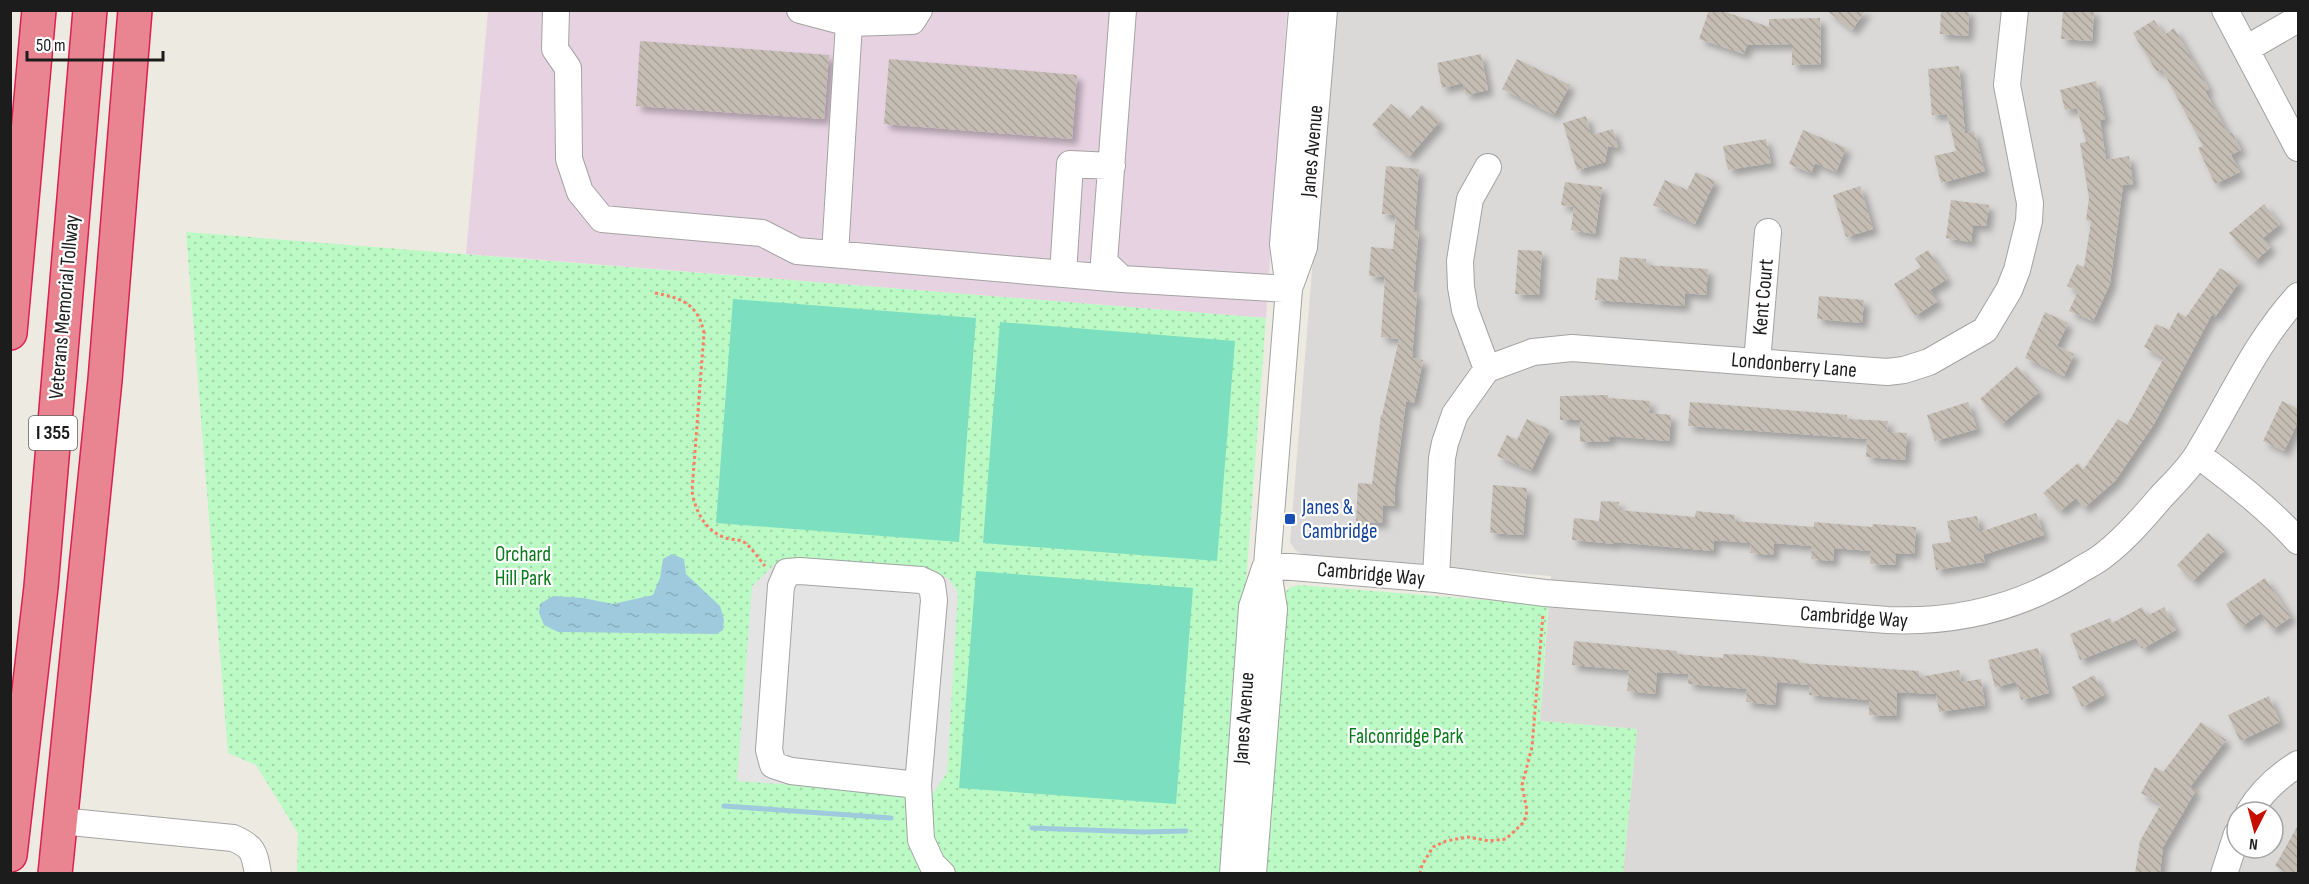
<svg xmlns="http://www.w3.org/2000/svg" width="2309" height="884" font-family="'Sofia Sans Condensed',sans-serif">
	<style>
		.residential { fill: #dad9d8; fill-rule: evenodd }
		.industrial { fill: #e7d2e1 }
		.park { fill: url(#park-dots) }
		.pitch { fill: #7cdfc0 }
		.parking { fill: #e4e4e4 }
		.water { fill: url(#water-ripples) }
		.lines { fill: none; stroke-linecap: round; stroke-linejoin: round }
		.stream { stroke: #9fcadd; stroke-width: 5 }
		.building { fill: url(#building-back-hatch); filter: url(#shadow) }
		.minor-casing { stroke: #a3a3a3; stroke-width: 28 }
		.highway-casing { stroke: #da2051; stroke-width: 36 }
		.path { stroke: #fd7e63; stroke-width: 3; stroke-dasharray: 3 3; stroke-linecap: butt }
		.minor { stroke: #fff; stroke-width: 26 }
		.highway { stroke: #e88590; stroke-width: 33 }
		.transit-dot { fill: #1a4fb4; stroke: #fff; stroke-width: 2 }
		.labels { text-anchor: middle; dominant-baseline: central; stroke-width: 4.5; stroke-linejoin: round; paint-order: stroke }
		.shield { fill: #fff; stroke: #606060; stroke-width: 1.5 }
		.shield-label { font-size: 20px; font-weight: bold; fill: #1c1c1c }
		.street-label { font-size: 21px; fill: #1c1c1c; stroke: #fff }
		.transit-label { font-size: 21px; fill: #164399; stroke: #fff; text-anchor: start }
		.park-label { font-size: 21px; fill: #097a1b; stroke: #fff }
	</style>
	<defs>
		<pattern id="park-dots" width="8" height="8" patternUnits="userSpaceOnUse" patternTransform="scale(1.5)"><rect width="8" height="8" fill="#bbfac5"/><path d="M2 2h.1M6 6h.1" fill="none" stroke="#a0d6a9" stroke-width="1.8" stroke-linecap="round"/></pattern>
		<pattern id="water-ripples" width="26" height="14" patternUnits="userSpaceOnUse" patternTransform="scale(1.5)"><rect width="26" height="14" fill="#9fcadd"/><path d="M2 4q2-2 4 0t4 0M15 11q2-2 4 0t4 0" fill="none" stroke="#88adbd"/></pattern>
		<pattern id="building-back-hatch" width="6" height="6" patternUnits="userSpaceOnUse" patternTransform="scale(1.5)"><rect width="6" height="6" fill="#c5bdb4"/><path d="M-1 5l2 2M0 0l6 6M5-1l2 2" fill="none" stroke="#a9a29a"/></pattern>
		<filter id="shadow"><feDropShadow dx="5.5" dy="5.5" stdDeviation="3" flood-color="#0004"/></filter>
	</defs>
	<rect width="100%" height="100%" fill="#edeae1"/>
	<path class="residential" d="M1333,11H2298V873H1623L1637,729L1540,721L1551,576L1309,557L1296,551L1290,542ZM2237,812H2273V848H2237Z"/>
	<path class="industrial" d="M488,11H1287L1266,318L466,254Z"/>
	<path class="park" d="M186,232L1266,318L1224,873H297L298,833L256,765L228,753Z
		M1299,585L1548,605L1540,721L1637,729L1623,873L1260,874L1284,594L1289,588Z"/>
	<path class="pitch" d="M733,299L976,318L959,542L716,523Z
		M1000,322L1235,341L1217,561L983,543Z
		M976,571L1193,588L1176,804L959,788Z"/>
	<path class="parking" d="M780,559L930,569L949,579L958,592L947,773L932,795L737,781L752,586Z"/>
	<path class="water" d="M672,554L684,559L686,574L720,606L724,620L723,630L717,634L558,632L544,625L539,613L540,604L553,596L583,598L613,604L653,595L660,578L663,559Z"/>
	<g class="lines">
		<path class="stream" d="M724,806L891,818
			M1032,828L1142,832L1186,831"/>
	</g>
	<path class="building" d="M1709,10H1720L1769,27V19L1820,18L1821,64L1792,65V44L1747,45L1744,54L1699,39Z
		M1826,10H1866L1852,30Z
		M1941,10H1969L1968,36L1940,34Z
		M2063,10H2094L2092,41L2061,39Z
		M2154,20L2164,35L2174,28L2209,89L2205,91L2228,134L2232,132L2241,150L2231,155L2240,172L2215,184L2198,148L2203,146L2162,69L2157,72L2133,33Z
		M640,41L829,55L824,119L636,106Z
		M1481,54L1488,90L1466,95L1463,83L1442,88L1437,63Z
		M889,59L1077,75L1072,139L884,124Z
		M1517,59L1570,85L1554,115L1502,89Z
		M1959,66L1965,134L1974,131L1985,171L1941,183L1934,156L1956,151L1947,114L1932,115L1928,69Z
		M2096,81L2105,119L2100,120L2106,160L2129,156L2133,184L2123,185L2110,284L2093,321L2069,311L2078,291L2067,286L2077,264L2084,267L2091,221L2086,220L2089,198L2080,143L2086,142L2077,108L2065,110L2060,90Z
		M1391,104L1409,119L1422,105L1440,121L1409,157L1372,125Z
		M1586,116L1591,135L1613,129L1618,148L1608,146L1605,162L1577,170L1563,123Z
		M1803,130L1846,148L1836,172L1815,163L1811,173L1789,164Z
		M1766,139L1771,163L1728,170L1723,146Z
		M1386,166L1419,169L1414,230H1419L1413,292L1417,293L1412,358L1423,360L1414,403L1406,401L1395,485V506L1383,505L1382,523L1356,522L1358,483L1372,484L1381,415H1382L1399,339L1381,337L1385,277L1369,276L1371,247L1393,249L1396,215L1382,214Z
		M1696,172L1715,181L1695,224L1653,205L1665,180L1687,190Z
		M1565,182L1602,187L1595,234L1571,230L1574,207L1561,205Z
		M1860,186L1873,229L1846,237L1833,195Z
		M1951,200L1989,205L1986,226L1973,225L1971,242L1946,238Z
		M2264,204L2280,224L2263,238L2271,247L2254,262L2229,233Z
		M1518,250L1542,251L1539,295L1515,294Z
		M1928,250L1947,279L1930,290L1938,301L1915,316L1894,284L1921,267L1915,258Z
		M1620,257L1646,259V265L1708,269L1706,295L1685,293L1684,306L1595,300L1597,278L1618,280Z
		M2220,268L2240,281L2215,317L2212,314L2154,424L2115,481L2084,508L2076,498L2060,511L2043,493L2078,463L2083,470L2118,419L2127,425L2164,358L2144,347L2156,324L2169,330L2178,312L2186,317Z
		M1819,296L1864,300L1862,323L1817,319Z
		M2045,312L2068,323L2057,346L2074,354L2064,376L2025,358Z
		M2017,366L2039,392L2002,424L1980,399Z
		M1608,395V398L1650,401L1649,413L1671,415L1669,441L1609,436L1610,441L1580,442V420H1560V396Z
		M2282,401L2298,409V422L2284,451L2263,441Z
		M1690,402L1847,415V419L1888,421L1887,432L1907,433L1905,460L1866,457L1867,439L1688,426Z
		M1968,402L1977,429L1935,441L1927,415Z
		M1527,419L1550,430L1531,471L1497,456L1507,435L1517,440Z
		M1493,485L1527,488L1523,535L1490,533Z
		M1601,501L1619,502L1618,510L1695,517L1696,511L1735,515L1734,521L1814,527V522L1872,527L1873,524L1916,527L1914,554L1896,553L1895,565L1870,564L1871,551L1834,548L1833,561L1811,559L1812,546L1774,543L1773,555L1750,553L1751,543L1714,540L1713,551L1615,542V544L1572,540L1574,518L1599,521Z
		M2036,513L2044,535L1983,555L1985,562L1936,570L1932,544L1951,542L1947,521L1977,516L1980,532Z
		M2208,533L2225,550L2193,581L2177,565Z
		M2265,578L2291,617L2272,630L2261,613L2241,627L2226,604Z
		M2142,607L2147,616L2164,607L2176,630L2142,649L2136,638L2080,660L2070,634L2110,618L2112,623Z
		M1574,641L1677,651V654L1723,658V654L1750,655L1799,660V663L1919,671V677L1959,670L1961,682L1981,679L1985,705L1939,712L1936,694L1897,692L1896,716L1869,715V700L1809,695L1810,685L1777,682L1775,705L1746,702L1747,689L1688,684L1689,674L1657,672L1655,694L1627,691L1629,670L1572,665Z
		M2038,648L2049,693L2021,700L2016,682L1995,687L1988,660Z
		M2094,675L2104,695L2082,707L2072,687Z
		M2269,696L2280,722L2240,741L2228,715Z
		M2201,722L2226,740L2190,787L2196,790L2163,847L2160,873H2135L2140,841L2161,804L2141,793L2155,767L2163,772Z
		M2298,825V873H2287L2275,866Z"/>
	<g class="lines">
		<defs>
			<path id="minor" d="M556,10L555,49L568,68L569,159L580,192L602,219L762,233L797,251L1122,279
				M800,10L849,23
				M1123,10L1104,262L1122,279L1289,289
				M2225,10L2298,148
				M2246,49L2298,19
				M835,254L849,23L912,21L919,10
				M1063,274L1070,164L1112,166
				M1291,283L1304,247L1324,10
				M1757,362L1768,232
				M1487,369L1465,310L1461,287L1460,261L1470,199L1488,167
				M2198,455C2234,482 2268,508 2298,541
				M1267,565L1436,579L1545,593L1887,620C1955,623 2019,608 2077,572C2086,566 2096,562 2104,555C2125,539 2144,517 2161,497C2174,483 2190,468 2199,452C2232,398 2255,343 2298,296
				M1436,579L1442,458L1445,443L1455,414L1487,369L1533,352L1572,348L1887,372L1904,370L1929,362L1985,330L2009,290L2017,270L2029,221L2030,203L2007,85L2015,10
				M918,785L791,771L773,765L769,750L781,586L787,572L800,571L921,580L932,585L934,600L918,785L921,840L932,864L942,874
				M2249,812C2262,791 2277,777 2298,764
				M60,821L233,838C254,847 254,852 258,874
				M1233,874L1252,607L1265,568
				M1253,874L1274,609L1267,565L1289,289L1283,244L1302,10
				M2224,874L2237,834"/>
			<path id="highway" d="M10,333L39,10
				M10,855L41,587L90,10
				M55,874L105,380L135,10"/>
		</defs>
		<use href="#minor" class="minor-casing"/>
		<use href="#highway" class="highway-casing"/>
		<path class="path" d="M655,293C682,298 698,304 704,333L692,491C695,510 704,529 723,537C729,540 737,539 742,541C750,545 759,559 765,566
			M1420,874L1422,865L1433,847L1446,841L1468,837L1489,841L1506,839L1524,822L1527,811L1522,785L1532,747L1543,614"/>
		<use href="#minor" class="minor"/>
		<use href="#highway" class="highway"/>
	</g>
	<rect class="transit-dot" x="1284" y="513" width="12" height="12" rx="3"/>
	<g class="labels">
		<rect class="shield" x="29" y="416" width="48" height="34" rx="4.5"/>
		<g class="shield-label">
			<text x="53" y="433">I 355</text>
		</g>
		<g class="street-label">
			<text transform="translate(1312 151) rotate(-85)">Janes Avenue</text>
			<text transform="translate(1763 297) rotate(-85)">Kent Court</text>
			<text transform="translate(64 307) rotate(-85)">Veterans Memorial Tollway</text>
			<text transform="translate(1794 365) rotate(5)">Londonberry Lane</text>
			<text transform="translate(1371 574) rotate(5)">Cambridge Way</text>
			<text transform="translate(1854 617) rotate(4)">Cambridge Way</text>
			<text transform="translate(1244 718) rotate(-86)">Janes Avenue</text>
		</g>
		<g class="transit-label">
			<text x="1302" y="507">Janes &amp;<tspan x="1302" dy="24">Cambridge</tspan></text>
		</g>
		<g class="park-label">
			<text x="523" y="554">Orchard<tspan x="523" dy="24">Hill Park</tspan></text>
			<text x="1406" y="736">Falconridge Park</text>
		</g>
	</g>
	<rect width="2309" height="884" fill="none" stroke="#1c1c1c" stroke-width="24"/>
	<g transform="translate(2255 830) rotate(186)"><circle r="28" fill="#ffffff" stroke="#a4a4a4" stroke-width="1.5"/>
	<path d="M0-4.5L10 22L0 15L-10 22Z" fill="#c70f00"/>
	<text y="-9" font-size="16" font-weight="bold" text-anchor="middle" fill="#1c1c1c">N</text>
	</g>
	<path d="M27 51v9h136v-9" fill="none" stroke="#1c1c1c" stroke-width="3"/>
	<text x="36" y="51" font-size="18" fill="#1c1c1c" stroke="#ffffff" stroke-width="4.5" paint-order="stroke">50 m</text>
</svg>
